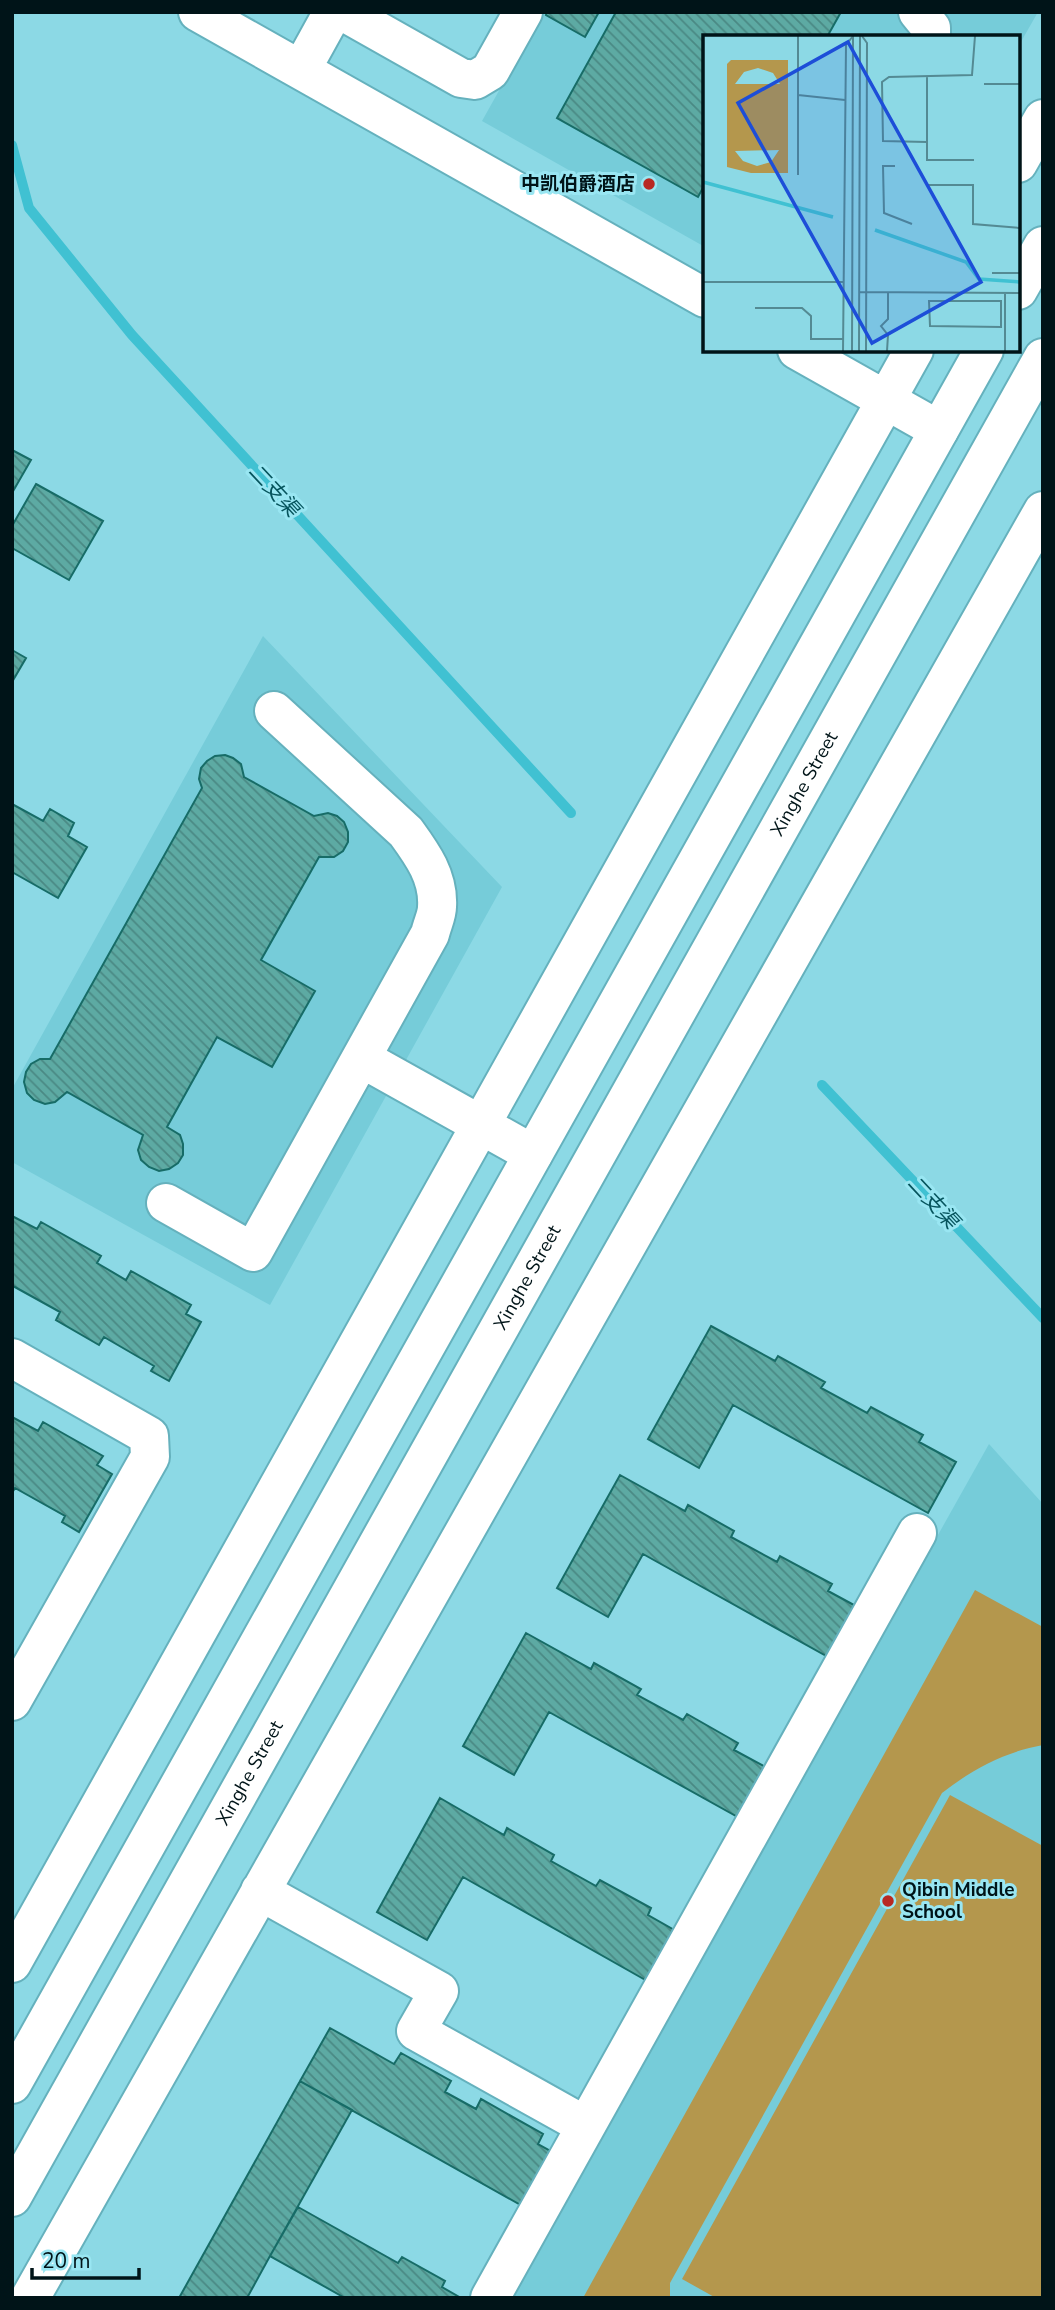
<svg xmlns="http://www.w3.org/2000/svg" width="1055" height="2310" font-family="'Nunito Sans','Noto Sans SC',sans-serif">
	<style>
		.built { fill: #76ccd9 }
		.pitch { fill: #b4974d }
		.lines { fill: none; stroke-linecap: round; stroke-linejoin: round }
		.stream { stroke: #40c1d2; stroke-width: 10 }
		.building { fill: url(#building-back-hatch); stroke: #176c67; stroke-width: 2 }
		.minor-casing { stroke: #65b1bd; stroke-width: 42 }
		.major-casing { stroke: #65b1bd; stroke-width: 42 }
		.minor { stroke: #fff; stroke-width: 38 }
		.major { stroke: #fff; stroke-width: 38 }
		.poi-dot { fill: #b82923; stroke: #99e6f2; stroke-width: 2.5 }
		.labels { text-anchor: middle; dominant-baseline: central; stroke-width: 6; stroke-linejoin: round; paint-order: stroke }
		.poi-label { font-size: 19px; font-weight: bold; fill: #001418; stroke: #99e6f2; text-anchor: end }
		.street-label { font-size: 19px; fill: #001418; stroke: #99e6f2 }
		.water-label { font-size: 21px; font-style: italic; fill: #06545d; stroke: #99e6f2 }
		.inset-river { fill: none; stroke: #40c1d2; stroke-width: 3.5 }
		.inset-road { fill: none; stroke: #548a93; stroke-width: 2 }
		.view { fill: #1d4ed8; fill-opacity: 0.15; stroke: #1d4ed8; stroke-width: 3.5 }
		.inset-edge { fill: none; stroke: #001418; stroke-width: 3.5 }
	</style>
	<defs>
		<pattern id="building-back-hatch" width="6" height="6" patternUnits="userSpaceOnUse" patternTransform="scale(1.75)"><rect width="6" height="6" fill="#5daaa3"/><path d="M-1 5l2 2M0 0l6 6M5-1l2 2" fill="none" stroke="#4a8984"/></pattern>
	</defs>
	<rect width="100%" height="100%" fill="#8cd9e5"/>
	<path class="built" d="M543,12H1038L1018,47V37H705V247L482,121Z
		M263,636L502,887L270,1305L12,1162V1089Z
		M989,1444L1043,1504V2298H510Z"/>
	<path class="pitch" d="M975,1590L1043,1627V1745C1004,1752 973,1769 942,1793L670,2283V2298H583Z
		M950,1795L1043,1846V2298H716L682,2279Z"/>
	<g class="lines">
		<path class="stream" d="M12,145L29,208L132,335L571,813
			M822,1085L1043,1318"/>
	</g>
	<path class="building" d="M547,12H599L585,37L546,15Z
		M616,12H841L827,37H705V184L698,197L557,118Z
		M12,450L31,460L12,493Z
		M36,484L103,521L69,580L12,548V526Z
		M12,650L26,658L12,682Z
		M225,755L233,758L241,764L244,777L314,816L328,813L337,816L344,822L348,832V842L343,851L334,857H319L261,960L315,991L272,1067L217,1037L167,1127L180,1135L183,1144V1155L178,1163L169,1169L159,1171L149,1167L141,1160L138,1150L143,1135L67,1092L55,1102L45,1104L34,1100L27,1093L24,1082L26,1072L31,1064L40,1059H50L202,788L199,779L201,768L207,761L215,756Z
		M12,804L43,821L50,809L74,823L68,836L87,847L58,898L12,872Z
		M12,1216L37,1229L41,1222L101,1256L97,1263L126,1280L131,1271L191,1305L186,1314L201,1322L169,1381L151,1371L154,1366L104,1337L99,1345L56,1320L60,1312L13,1286L12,1288Z
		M711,1326L775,1361L778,1356L825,1382L821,1388L867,1413L871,1407L923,1435L919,1442L956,1462L928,1513L733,1405L699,1468L648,1439Z
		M12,1417L38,1431L43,1422L103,1456L97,1465L112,1474L79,1532L62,1522L65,1516L15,1488L12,1493Z
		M620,1475L685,1511L688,1505L734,1531L731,1537L777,1562L780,1556L832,1584L828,1591L865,1611L837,1662L643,1554L608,1617L557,1588Z
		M526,1633L591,1669L594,1663L641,1689L637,1695L683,1720L687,1714L738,1743L734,1750L771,1770L743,1820L549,1712L514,1775L463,1746Z
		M440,1798L504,1835L507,1828L554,1855L551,1861L596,1886L600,1880L651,1908L648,1915L685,1936L656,1986L463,1877L427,1940L377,1912Z
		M330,2028L394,2064L401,2053L451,2081L445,2092L476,2109L481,2099L543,2134L538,2144L563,2158L533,2212L300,2081Z
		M300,2081L352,2110L270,2256L247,2298H179Z
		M298,2207L398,2263L402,2257L445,2281L442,2287L461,2298H345L270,2256Z"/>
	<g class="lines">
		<defs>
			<path id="minor" d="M198,12L705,298
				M344,12L461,78L475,80L490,71L523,12
				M918,12L931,28V37
				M301,70L333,12
				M1018,163L1043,119
				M797,350L939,430
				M361,1058L533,1154
				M166,1203L253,1252L430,934C432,925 437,915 437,907C439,877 422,854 406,832L274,711
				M12,1358L149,1436L150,1457L12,1701
				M260,1891L439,1991L416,2031L586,2126
				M12,1963L914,350
				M30,2298L1043,511
				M490,2298L917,1533"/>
			<g id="major">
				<path d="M1018,290L1043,246"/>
				<path d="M12,2084L984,350"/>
				<path id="s1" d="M12,2197L1043,358"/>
			</g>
		</defs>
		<use href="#minor" class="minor-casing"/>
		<use href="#major" class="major-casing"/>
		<use href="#minor" class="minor"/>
		<use href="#major" class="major"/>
	</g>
	<g class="poi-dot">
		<circle cx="649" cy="184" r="7"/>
		<circle cx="888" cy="1901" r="7"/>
	</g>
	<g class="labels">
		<g class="poi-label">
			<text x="635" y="184">中凯伯爵酒店</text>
			<text x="902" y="1890" text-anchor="start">Qibin Middle<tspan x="902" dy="22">School</tspan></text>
		</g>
		<g class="street-label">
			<text stroke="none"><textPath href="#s1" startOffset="1620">Xinghe Street</textPath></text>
			<text stroke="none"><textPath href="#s1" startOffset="1054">Xinghe Street</textPath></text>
			<text stroke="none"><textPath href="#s1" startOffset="486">Xinghe Street</textPath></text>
		</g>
		<g class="water-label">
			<text transform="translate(274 490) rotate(47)">二支渠</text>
			<text transform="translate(933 1202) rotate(47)">二支渠</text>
		</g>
	</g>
	<g transform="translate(703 35)">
		<rect width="317" height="317" fill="#8cd9e5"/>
		<path d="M28,25H85V138H48L24,132V29ZM55,33L70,38L77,49H32L41,37ZM76,115L68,127L54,131L40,126L32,116Z" fill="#b4974d" fill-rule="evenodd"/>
		<path class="inset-river" d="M0,147L130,182M172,195L263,227L276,244L317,247"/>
		<path class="inset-road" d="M159,1L164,8L163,316M0,35V97M224,42V125H271M281,49H317M95,60L142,65M224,107L180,106L179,47L186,42L269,40L272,1M192,131H180L181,178L209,189M95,140V1M225,150H270V189L317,193M289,238H317M0,247H140M156,257L317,258M226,266H298V292L227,291ZM52,273H99L108,281V304H140M140,316L143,10L150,1M149,316L150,1M156,316L157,1M184,316L185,300L178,291L185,284V257M302,316V258"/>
		<path class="view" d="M145,7L278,247L169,308L35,68Z"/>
		<rect width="317" height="317" class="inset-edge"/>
	</g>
	<rect width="1055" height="2310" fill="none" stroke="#001418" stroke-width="28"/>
	<path d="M32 2268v10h107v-10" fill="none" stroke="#001418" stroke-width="3.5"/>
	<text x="42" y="2268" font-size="21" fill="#001418" stroke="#99e6f2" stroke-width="5" paint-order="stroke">20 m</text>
</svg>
